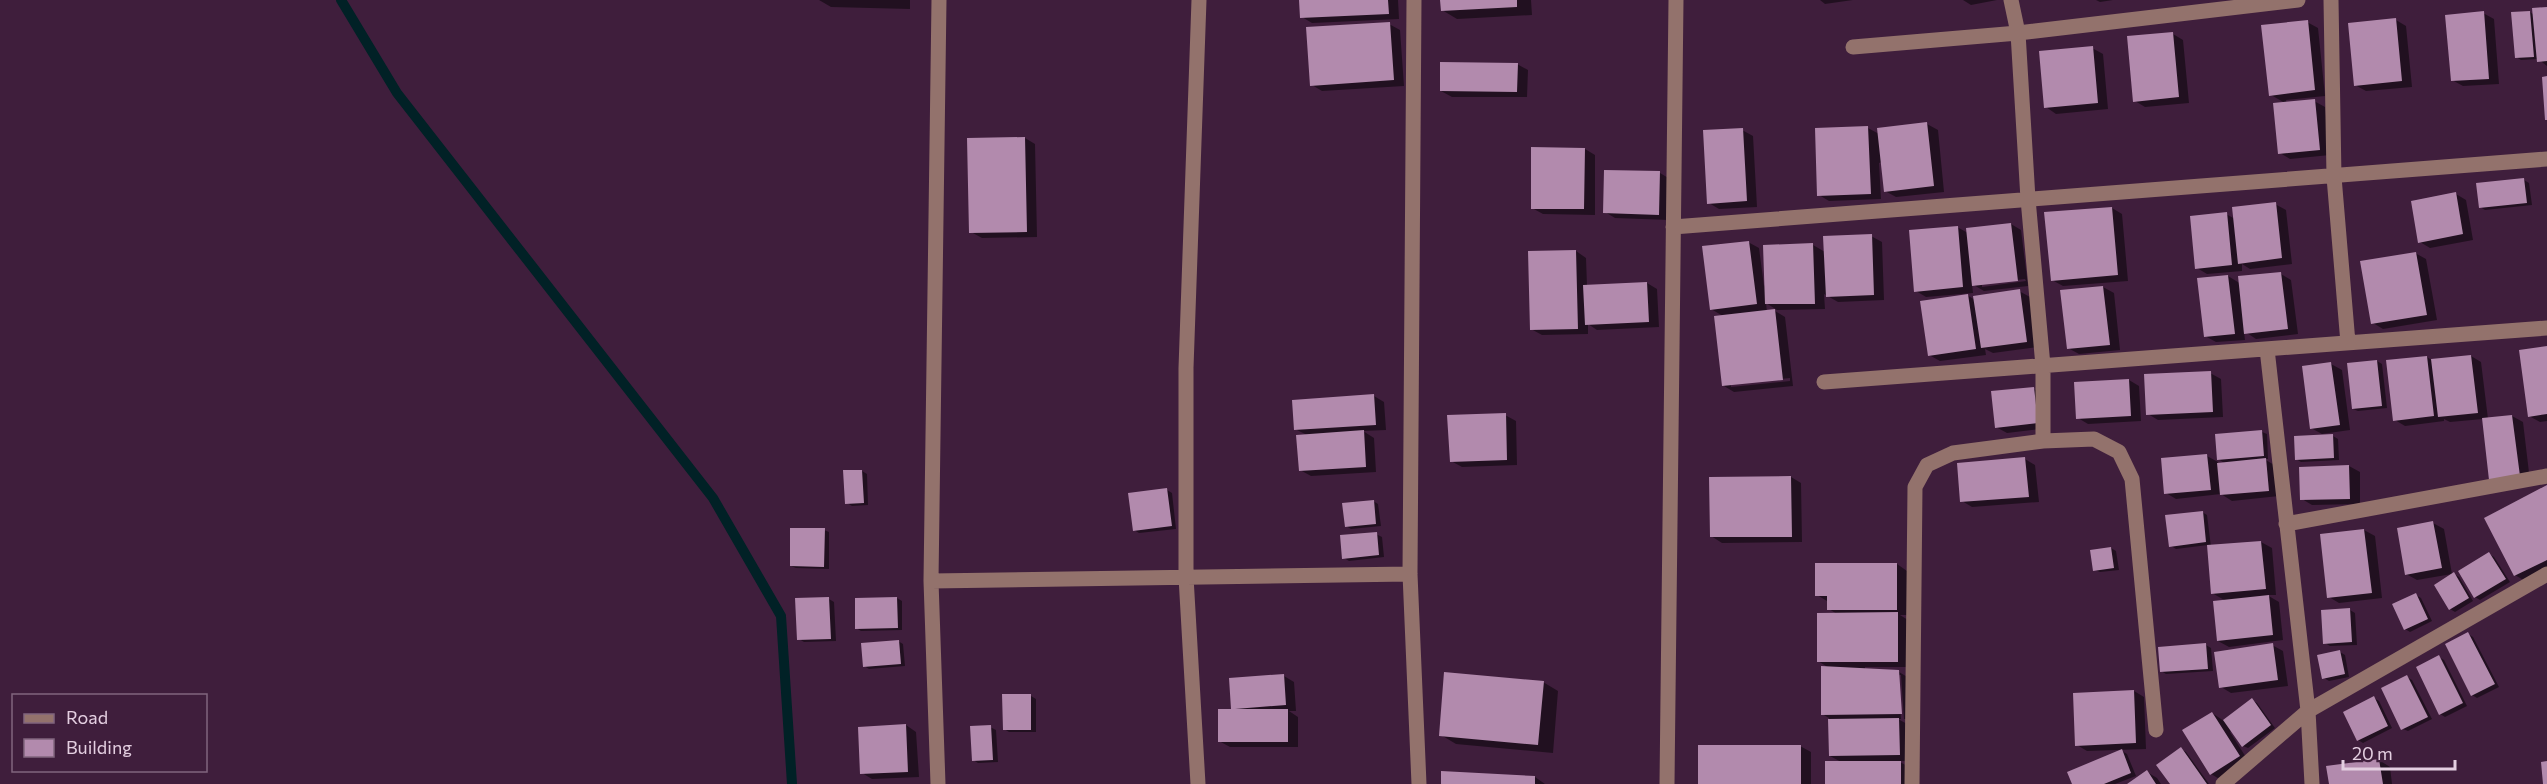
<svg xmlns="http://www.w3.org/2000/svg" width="2547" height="784" font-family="Commissioner,sans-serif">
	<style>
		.shadow { fill: #0007; fill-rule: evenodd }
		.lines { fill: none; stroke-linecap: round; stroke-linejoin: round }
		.stream { stroke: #012126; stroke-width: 10 }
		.building { fill: #b28aad }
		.minor { stroke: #93726c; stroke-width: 15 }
	</style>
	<rect width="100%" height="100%" fill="#3f1e3c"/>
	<path class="shadow" d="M819,0H910V9L831,7Z
		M1301,0H1398L1399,19L1312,23L1302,17Z
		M1442,0H1531L1532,15L1457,19L1442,10Z
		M1820,0H1853L1825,4Z
		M1963,0H1997L1971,5Z
		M2096,0H2113L2100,2Z
		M2547,8V66L2538,59L2521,60L2516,57L2530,12L2534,15Z
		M2483,13L2494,19L2499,84L2463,86L2452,80Z
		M2396,20L2406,26L2412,87L2366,91L2355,85Z
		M2307,22L2318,28L2325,96L2286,100L2287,103L2314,101L2325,107L2330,155L2290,159L2280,153L2285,103L2271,95Z
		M1389,24L1400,30L1404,86L1322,91L1312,85Z
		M2173,34L2183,40L2189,103L2145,107L2135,101Z
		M2092,48L2103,54L2108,109L2056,114L2046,107Z
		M1517,64L1528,70L1527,97H1452L1441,91Z
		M1927,124L1938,130L1944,192L1896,197L1885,191L1882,162L1879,163L1881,199L1829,201L1819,195L1868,128L1879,134Z
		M1742,130L1753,136L1757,207L1719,209L1709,203Z
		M1025,138L1035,144L1037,237L982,238L971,232Z
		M1585,149L1595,155V215L1543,214L1532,208Z
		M1660,173L1670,179L1669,220L1615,218L1605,212Z
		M2524,180L2529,183L2532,205L2485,210L2480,207Z
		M2456,194L2466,200L2473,240L2430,248L2420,242Z
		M2275,204L2286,210L2292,264L2250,269L2242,264V271L2207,274L2197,268L2226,214L2235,219Z
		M2112,208L2122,214L2128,281L2063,286L2052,280Z
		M2011,224L2021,230L2028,286L1984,291L1972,284L1973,293L1926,297L1916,291L1957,227L1968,233ZM2025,279L2026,281L1982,287V284Z
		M1871,236L1882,242L1884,300L1838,302L1824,294L1825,309L1777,310L1766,303L1767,312L1775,311L1785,317L1793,386L1734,392L1724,386L1723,316L1711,309L1748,242L1759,248L1764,286L1813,245L1825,252ZM1790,378V381L1731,387V384Z
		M1576,251L1586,258L1587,286L1647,283L1657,289L1659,327L1597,330L1588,324V334L1542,335L1531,329Z
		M2415,253L2426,259L2437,320L2383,329L2373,323Z
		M2281,274L2291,280L2298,334L2256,339L2244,331L2245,340L2216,342L2205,336L2228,276L2241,284Z
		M2103,287L2114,293L2120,350L2079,354L2068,348Z
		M2019,291L2030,297L2037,347L1993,353L1985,349L1986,355L1940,361L1929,355L1967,295L1975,300Z
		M2547,347V421L2540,422L2529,416Z
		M2471,356L2481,362L2488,419L2512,416L2523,422L2530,481L2501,485L2483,419L2450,422L2444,419V421L2405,426L2395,420L2427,357L2433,361Z
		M2377,361L2382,364L2387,408L2358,411L2353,409Z
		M2331,364L2342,370L2350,430L2322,434L2311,428Z
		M2210,373L2221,379L2223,417L2158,420L2148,414Z
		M2129,380L2139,386L2141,421L2088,424L2078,418Z
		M2034,389L2045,395L2048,428L2007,433L1996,427Z
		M1374,396L1384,402L1386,430L1363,431L1374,438L1376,472L1311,476L1300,470L1307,435L1295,429Z
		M1505,415L1516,421L1517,465L1462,467L1451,461Z
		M2262,432L2267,434L2268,459H2264L2276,466L2279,496L2232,501L2221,494L2176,499L2166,493L2207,456L2218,462V464H2226L2218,459Z
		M2333,436L2338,439L2339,460L2301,462L2296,459Z
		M2025,459L2035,465L2039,502L1972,507L1962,501Z
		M2349,466L2360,472V504L2312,505L2302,499Z
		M862,471L867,474L868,505L852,506L847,503Z
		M1791,477L1801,483L1802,542L1722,543L1711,536Z
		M2547,487V576L2530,584L2515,575Z
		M1167,490L1172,493L1176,529L1139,533L1134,530Z
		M1373,501L1378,504L1381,526L1351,529L1346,526Z
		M2202,512L2207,515L2211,547L2261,542L2272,548L2276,595H2267L2279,602L2283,640L2229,647L2218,641L2226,601L2212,593L2208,545L2176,549L2171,546Z
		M2433,523L2444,529L2452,574L2417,580L2406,574Z
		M824,530L829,532V569L796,568L791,566Z
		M2364,530L2375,536L2382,598L2339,603L2329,597Z
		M1376,534L1382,537L1384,557L1349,561L1344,558Z
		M2111,548L2116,551L2119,570L2100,572L2095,570Z
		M2489,554L2494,557L2510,582L2480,600L2475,597Z
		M1897,564L1907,571V615H1900L1908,620V667H1865V670L1899,672L1909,678L1912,719H1904L1901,675H1898L1901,719H1898L1909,725L1910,761H1898L1911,768V784H1827L1843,763L1830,756L1829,718L1822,714L1829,668L1818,661L1837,614L1829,609L1827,601L1817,595Z
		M2454,574L2459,577L2473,601L2455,612L2450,609Z
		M2416,595L2421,598L2432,621L2410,632L2405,629Z
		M897,598L902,601V630L861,631L856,628Z
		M829,599L834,602L836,641L804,642L799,639Z
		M2350,610L2355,613L2357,645L2330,646L2325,643Z
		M2468,634L2473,637L2499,687L2477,698L2472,695Z
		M898,641L903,644L905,666L869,669L864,666Z
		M2206,645L2211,648L2213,671L2166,674L2161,671Z
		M2272,645L2283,651L2288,686L2231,693L2221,687Z
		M2340,652L2345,655L2349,677L2329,681L2324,678Z
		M2439,657L2444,660L2467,706L2445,717L2440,714Z
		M1284,676L1294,682L1296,711H1289L1298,717V747H1230L1219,741L1233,711Z
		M2407,677L2412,680L2432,719L2408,731L2403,729Z
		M1543,682L1558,691L1553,753L1456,744L1441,735Z
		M2134,691L2144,697L2146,749L2087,751L2077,745Z
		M1004,695L1031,696L1036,699V732H1009L1004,729Z
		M2374,698L2379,701L2392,728L2363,743L2358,740Z
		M2252,700L2257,703L2275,728L2248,748L2243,746L2232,730L2230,732L2249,762L2221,780L2211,774L2212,713L2224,721Z
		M906,725L916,732L919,777L872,779L862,773Z
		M990,727L996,730L998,762L978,763L973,760Z
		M1800,746L1811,752V784H1700Z
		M2181,749L2186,752L2209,784H2172Z
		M2122,751L2127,754L2136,776L2115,784H2073Z
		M2379,760L2390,767L2392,784H2330Z
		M2147,772L2157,778L2161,784H2130Z
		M1535,777L1545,784H1443Z"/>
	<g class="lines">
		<path class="stream" d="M341,0L397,93L713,498L781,616L792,784"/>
	</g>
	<path class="building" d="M1299,0H1388L1389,14L1300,18Z
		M1440,0H1517V7L1441,11Z
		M2547,7V61L2537,62L2532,8Z
		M2484,11L2489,79L2451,81L2445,15Z
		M2530,11L2534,57L2515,58L2511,12Z
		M2396,18L2402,81L2354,86L2348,23Z
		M2308,20L2315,90L2269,96L2261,25Z
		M1390,22L1394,80L1310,86L1306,27Z
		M2173,32L2179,97L2133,102L2127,36Z
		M2093,46L2098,103L2044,108L2039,51Z
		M1440,62L1518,63L1517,92L1440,91Z
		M2547,76V120H2545L2542,77Z
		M2315,99L2320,150L2278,154L2273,103Z
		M1927,122L1934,186L1884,192L1877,128Z
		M1868,126L1871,194L1817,196L1815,128Z
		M1743,128L1747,201L1707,204L1703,130Z
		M1025,137L1027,232L969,233L967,138Z
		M1531,147L1585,148L1584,209H1531Z
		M1604,170L1660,171L1659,215L1603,213Z
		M2524,178L2527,203L2479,208L2476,183Z
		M2456,192L2463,234L2418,243L2411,201Z
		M2276,202L2282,258L2238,264L2232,207Z
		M2112,207L2118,275L2051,281L2044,212Z
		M2227,212L2232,265L2195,269L2190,216Z
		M2011,223L2018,281L1972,286L1966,228Z
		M1958,226L1963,287L1914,292L1909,230Z
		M1872,234L1874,295L1826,297L1823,236Z
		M1749,241L1757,304L1710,310L1702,246Z
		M1813,243L1815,304H1765L1763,245Z
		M1576,250L1578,329L1530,330L1528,251Z
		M2416,252L2427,315L2371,324L2360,261Z
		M2281,272L2288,329L2244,334L2238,276Z
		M2228,275L2235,334L2204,337L2197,278Z
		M1647,282L1649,322L1585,325L1583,285Z
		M2103,286L2110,345L2067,349L2060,290Z
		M2020,289L2027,342L1981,348L1973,296Z
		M1968,294L1976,349L1928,356L1920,301Z
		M1775,309L1783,380L1722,386L1714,316Z
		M2547,346V414L2528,417L2519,350Z
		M2471,355L2478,413L2438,417L2431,359Z
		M2427,356L2434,416L2393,421L2386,360Z
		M2377,360L2382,406L2352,409L2347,363Z
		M2331,362L2340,425L2310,429L2302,366Z
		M2211,371L2213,412L2146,415L2144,374Z
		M2129,379L2131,416L2076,419L2074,382Z
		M2034,387L2038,423L1995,428L1991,391Z
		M1374,394L1376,425L1294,430L1292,400Z
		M1506,413L1507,460L1450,462L1447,415Z
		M2512,415L2520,476L2489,480L2482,418Z
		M1364,430L1366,467L1299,471L1296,435Z
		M2262,430L2264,456L2217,460L2215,434Z
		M2333,434L2334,458L2295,460L2294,436Z
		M2207,454L2211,490L2164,494L2161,458Z
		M2025,457L2029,497L1960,502L1957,463Z
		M2266,458L2269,491L2220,495L2217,463Z
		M2349,465L2350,499L2300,500L2299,467Z
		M843,470H862L864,503L845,504Z
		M1791,476L1792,537H1710L1709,477Z
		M2547,485V560L2514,576L2484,518Z
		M1167,488L1172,526L1133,531L1128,493Z
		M1374,500L1376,524L1345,527L1342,503Z
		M2203,511L2206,542L2169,547L2165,515Z
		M2433,521L2442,568L2405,575L2397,528Z
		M790,528H825L824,567L790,566Z
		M2364,529L2372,593L2327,598L2320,534Z
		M1377,532L1379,555L1342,559L1340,535Z
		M2261,541L2266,589L2211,594L2207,545Z
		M2111,547L2114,568L2093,571L2090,550Z
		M2489,552L2506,579L2474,598L2458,571Z
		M1815,563H1897V610H1827V596H1815Z
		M2454,572L2469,598L2449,610L2434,585Z
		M2416,593L2428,619L2404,630L2392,604Z
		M2269,595L2273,635L2217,641L2213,601Z
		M829,597L831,639L797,640L795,598Z
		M897,597L898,628L855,629V598Z
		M2350,608L2352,642L2323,644L2321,610Z
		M1898,612V662H1817V613Z
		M2468,632L2495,684L2471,696L2445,644Z
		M899,640L901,664L863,667L861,643Z
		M2206,643L2208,669L2160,672L2158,647Z
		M2273,643L2278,680L2219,688L2214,652Z
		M2340,650L2345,674L2322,679L2317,655Z
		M2439,655L2463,703L2439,715L2416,667Z
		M1821,666L1899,670L1902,714L1821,715Z
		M1444,672L1544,681L1538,745L1439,736Z
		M1284,674L1286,705L1235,709H1288V742H1218V709H1231L1229,678Z
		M2407,675L2428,717L2401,730L2381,688Z
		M2134,690L2136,743L2075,746L2073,693Z
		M1002,694H1031V730H1003Z
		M2374,696L2388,726L2357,741L2343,712Z
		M2252,698L2271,725L2242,747L2223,720Z
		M2212,712L2240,756L2210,775L2182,730Z
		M1899,718L1900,755L1829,756L1828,719Z
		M906,724L908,772L860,774L858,727Z
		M991,725L993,760L972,761L970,726Z
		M1698,745H1801V784H1698Z
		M2181,747L2207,784H2170L2156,765Z
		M2122,749L2131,773L2104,784H2072L2067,772Z
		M2379,759L2383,784H2329L2326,766Z
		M1825,761H1901V784H1825Z
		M2547,761V784H2543L2541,762Z
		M2147,770L2156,784H2127Z
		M1441,771L1535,776V784H1441Z"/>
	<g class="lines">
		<path class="minor" d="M1414,0L1410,574L1419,784
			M2011,0L2018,33L2028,199L2043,366V441
			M2331,0L2334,177L2348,343
			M1853,47L2018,33L2298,0
			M1673,227L2547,159
			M1824,382L2547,328
			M2286,524L2547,476
			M931,581L1410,574
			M938,784L931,581L939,0
			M1198,784L1186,577V368L1199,0
			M1667,784L1676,0
			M1912,784L1915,487L1927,465L1953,453L2043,441L2094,439L2119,452L2132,479L2156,730
			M2223,784L2308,711L2267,349
			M2312,784L2308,711L2547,574"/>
	</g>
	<rect x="12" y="694" width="195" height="78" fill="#3f1e3c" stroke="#81657e" stroke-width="1.5"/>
	<rect x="24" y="714" width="30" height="9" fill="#93726c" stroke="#81657e" stroke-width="1.5"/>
	<text x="66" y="724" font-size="18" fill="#e4cfe1">Road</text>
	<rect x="24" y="739" width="30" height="18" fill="#b28aad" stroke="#81657e" stroke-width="1.5"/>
	<text x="66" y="754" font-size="18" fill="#e4cfe1">Building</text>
	<path d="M2343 760v9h112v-9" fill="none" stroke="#e4cfe1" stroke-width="3"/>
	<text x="2352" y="760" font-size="18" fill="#e4cfe1" stroke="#3f1e3c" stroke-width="4.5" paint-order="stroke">20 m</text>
</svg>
